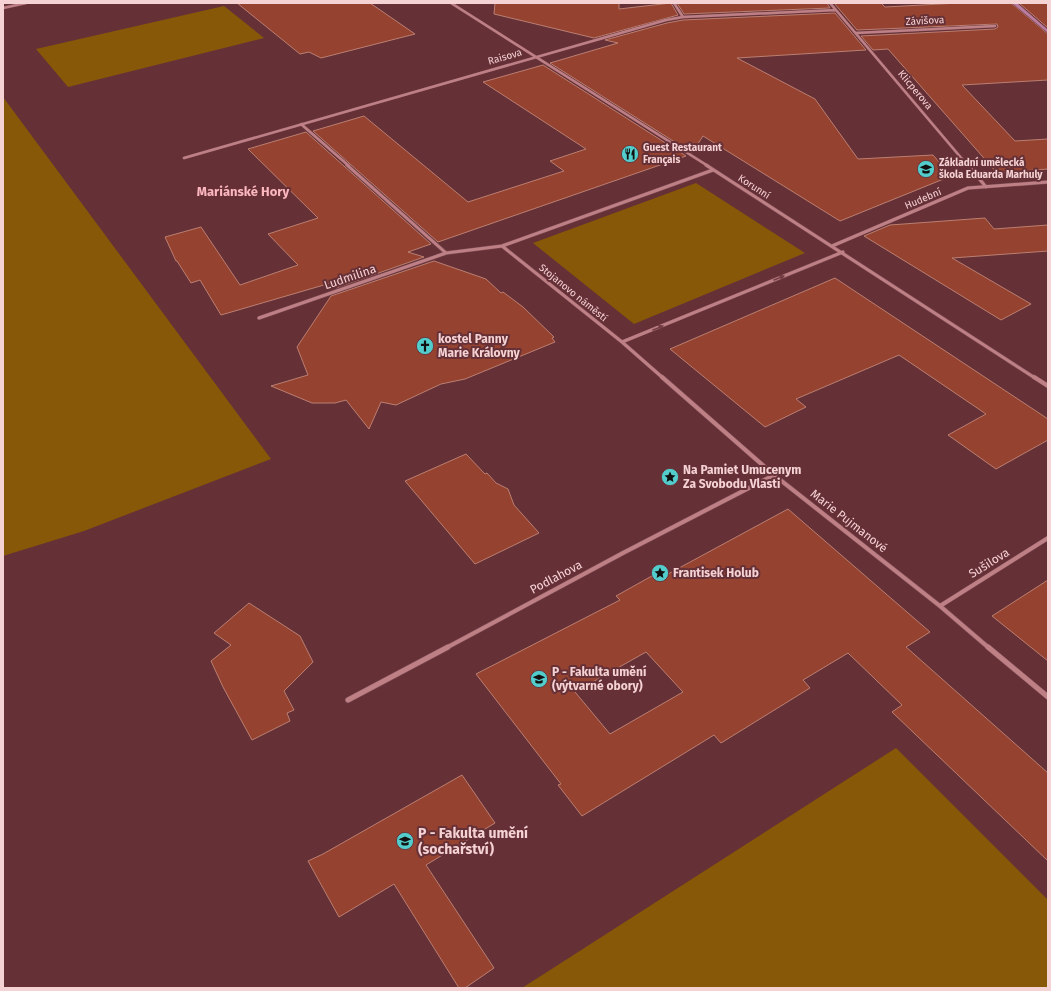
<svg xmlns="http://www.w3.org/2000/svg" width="1051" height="991" font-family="'Fira Sans',sans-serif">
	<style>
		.green { fill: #865808 }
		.building { fill: #954230; stroke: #bb7f71; fill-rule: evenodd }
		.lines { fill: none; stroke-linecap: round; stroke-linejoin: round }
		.street-far3-casing { stroke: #7d4e55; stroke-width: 3 }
		.street-far2-casing { stroke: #7d4e55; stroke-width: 4 }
		.street-far1-casing { stroke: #7d4e55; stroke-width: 5 }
		.street-casing { stroke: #7d4e55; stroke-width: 6 }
		.secondary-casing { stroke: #7d4e55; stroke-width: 1 }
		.street-far3 { stroke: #be7f85; stroke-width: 2.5 }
		.street-far2 { stroke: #be7f85; stroke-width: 3 }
		.street-far1 { stroke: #be7f85; stroke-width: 4 }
		.street { stroke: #be7f85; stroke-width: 5 }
		.secondary { fill: #bd7ca1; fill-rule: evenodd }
		.oneway { fill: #733c43 }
		.labels { text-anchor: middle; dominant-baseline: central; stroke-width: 4; stroke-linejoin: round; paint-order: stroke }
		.far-street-label { font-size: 10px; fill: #f5d2d4; stroke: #663037 }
		.far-poi-label { font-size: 10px; font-weight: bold; fill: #f5d2d4; stroke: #663037; text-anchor: start }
		.street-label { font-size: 12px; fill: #f5d2d4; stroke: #663037 }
		.poi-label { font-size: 12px; font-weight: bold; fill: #f5d2d4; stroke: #663037; text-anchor: start }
		.far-district-label { font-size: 13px; font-weight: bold; fill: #fcb8be; stroke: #663037 }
		.near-poi-label { font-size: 14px; font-weight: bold; fill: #f5d2d4; stroke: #663037; text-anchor: start }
	</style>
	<rect width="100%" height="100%" fill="#663037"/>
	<path class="green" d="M224,6L264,38L68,87L36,49Z
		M3,97L271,459L84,531L3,556Z
		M696,183L805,253L634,324L533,243Z
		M896,748L1048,900V988H522Z"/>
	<path class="building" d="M237,3H370L415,34L321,58L309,52L300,54Z
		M495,3H619V9L671,3L678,15L594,38L494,14Z
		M677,3H827L830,8L684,14Z
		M834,3H881L885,7L959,3H1011L1048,34V80L962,85L1015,141L1048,139V169L997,173L888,49L873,50L861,36L995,29L998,27L997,24L857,30Z
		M1019,3H1048V28Z
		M835,13L866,50L737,58L815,99L858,159L933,155L951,176L840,221L703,136L692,153L550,63L618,43L605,40L667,23L683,20Z
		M543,65L686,156L438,242L313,131L364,116L468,202L564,171L550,161L586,149L483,82Z
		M306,132L431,244L408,252L424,257L336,288L341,280L221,315L200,280L191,283L177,261H176L165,237L201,227L240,285L298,265L268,234L318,218L248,149Z
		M985,218L994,229L1048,225V251L952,258L1031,304L1001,320L864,236L890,225Z
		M434,261L486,279L501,293L503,292L523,307L554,337L552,338L555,342L465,379L441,384L396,405L381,402L369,429L346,400L335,403H312L271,386L308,375L297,347L331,296Z
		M835,278L1048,419V440L996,469L948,435L986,414L899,355L796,399L806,407L765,427L670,349Z
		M466,454L485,474L487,473L496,483L508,489L514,505L539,533L475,564L405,481Z
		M788,509L930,632L906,647L1048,773V861L892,712L902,705L848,653L803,680L810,688L721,743L714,735L582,816L558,785L561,784L476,674L620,600L616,596L650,577L664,571L668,574ZM646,652L683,692L610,734L575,692Z
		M1048,580V661L992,616Z
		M249,603L300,636L313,662L284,691L294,710L287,713L290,721L252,740L223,687L211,661L231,645L214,633Z
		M462,775L495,823L426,865L494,968L465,988H459L394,884L339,917L308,861L323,854Z"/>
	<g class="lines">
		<defs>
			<path id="street-far3" d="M451,3L708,166
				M674,3L683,17
				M830,3L968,166
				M3,8L26,3
				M856,33L995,26
				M301,124L349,166
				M184,158L666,20L683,17L836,10"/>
			<path id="street-far2" d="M347,165L446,253
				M706,165L1035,378
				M968,165L986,187
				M502,246L622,342L663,378
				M832,246L968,188L1048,182
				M259,318L446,253L502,246L713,170
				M622,342L843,252"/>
			<path id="street-far1" d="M662,377L774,475L940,606L989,648
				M1034,377L1048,386
				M940,606L1048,538
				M446,648L623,553L774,475"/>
			<path id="street" d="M988,647L1048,697
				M348,700L448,647"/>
			<path id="secondary" d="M1012,3H1017L1048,30V33Z"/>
		</defs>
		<use href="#street-far3" class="street-far3-casing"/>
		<use href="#street-far2" class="street-far2-casing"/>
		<use href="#street-far1" class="street-far1-casing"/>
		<use href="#street" class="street-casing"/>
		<use href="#secondary" class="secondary-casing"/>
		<use href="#street-far3" class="street-far3"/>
		<use href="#street-far2" class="street-far2"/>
		<use href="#street-far1" class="street-far1"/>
		<use href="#street" class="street"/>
		<use href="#secondary" class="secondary"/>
	</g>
	<defs><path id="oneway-solid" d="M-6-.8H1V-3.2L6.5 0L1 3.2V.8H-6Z"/></defs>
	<g class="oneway">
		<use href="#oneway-solid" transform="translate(779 278) rotate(-22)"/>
		<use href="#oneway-solid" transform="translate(658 328) rotate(-22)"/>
	</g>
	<defs>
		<symbol id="restaurant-disc" viewBox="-11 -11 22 22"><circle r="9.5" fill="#53cdcb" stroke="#663037"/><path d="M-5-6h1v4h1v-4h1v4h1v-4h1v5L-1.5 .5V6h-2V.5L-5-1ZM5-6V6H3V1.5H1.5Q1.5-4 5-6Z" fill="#111"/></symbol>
		<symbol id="school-disc" viewBox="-11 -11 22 22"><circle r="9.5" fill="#53cdcb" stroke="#663037"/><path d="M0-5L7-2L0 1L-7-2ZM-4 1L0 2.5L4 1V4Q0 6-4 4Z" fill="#111"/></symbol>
		<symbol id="church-disc" viewBox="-11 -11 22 22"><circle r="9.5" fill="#53cdcb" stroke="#663037"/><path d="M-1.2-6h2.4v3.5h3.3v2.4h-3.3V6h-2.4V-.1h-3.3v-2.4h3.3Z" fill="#111"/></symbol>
		<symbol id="sight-disc" viewBox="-11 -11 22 22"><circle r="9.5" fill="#53cdcb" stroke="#663037"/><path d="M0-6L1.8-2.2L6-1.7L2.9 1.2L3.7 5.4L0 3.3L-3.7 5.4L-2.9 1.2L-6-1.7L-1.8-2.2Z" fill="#111"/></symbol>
		<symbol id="university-disc" viewBox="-11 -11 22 22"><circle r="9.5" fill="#53cdcb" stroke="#663037"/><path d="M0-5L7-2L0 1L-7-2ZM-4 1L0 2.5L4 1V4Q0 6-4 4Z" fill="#111"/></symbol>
	</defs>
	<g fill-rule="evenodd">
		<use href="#restaurant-disc" x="620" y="144" width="20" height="20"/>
		<use href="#school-disc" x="916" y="159" width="20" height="20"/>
		<use href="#church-disc" x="415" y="336" width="20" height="20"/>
		<use href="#sight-disc" x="660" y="467" width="20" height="20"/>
		<use href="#sight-disc" x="650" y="563" width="20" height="20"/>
		<use href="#university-disc" x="529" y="669" width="20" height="20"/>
		<use href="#university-disc" x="395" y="831" width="20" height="20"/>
	</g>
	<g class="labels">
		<g class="far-street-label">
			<text transform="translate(925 21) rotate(-3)">Závišova</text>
			<text transform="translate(505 57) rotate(-16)">Raisova</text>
			<text transform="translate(915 90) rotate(50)">Klicperova</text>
			<text transform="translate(754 187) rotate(33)">Korunní</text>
			<text transform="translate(923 199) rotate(-23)">Hudební</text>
			<text transform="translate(573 293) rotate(39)">Stojanovo náměstí</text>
		</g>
		<g class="far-poi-label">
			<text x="643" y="148">Guest Restaurant<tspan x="643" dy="12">Français</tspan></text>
			<text x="939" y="163">Základní umělecká<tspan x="939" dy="12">škola Eduarda Marhuly</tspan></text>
		</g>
		<g class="street-label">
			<text transform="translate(350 277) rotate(-19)">Ludmilina</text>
			<text transform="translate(849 521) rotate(38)">Marie Pujmanové</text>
			<text transform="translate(989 563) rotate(-32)">Sušilova</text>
			<text transform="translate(556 577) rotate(-28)">Podlahova</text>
		</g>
		<g class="poi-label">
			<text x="438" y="339">kostel Panny<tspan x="438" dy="14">Marie Královny</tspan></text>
			<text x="683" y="470">Na Pamiet Umucenym<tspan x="683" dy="14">Za Svobodu Vlasti</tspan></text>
			<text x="673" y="573">Frantisek Holub</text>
			<text x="552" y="672">P - Fakulta umění<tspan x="552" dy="14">(výtvarné obory)</tspan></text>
		</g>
		<g class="far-district-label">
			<text x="243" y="191">Mariánské Hory</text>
		</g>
		<g class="near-poi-label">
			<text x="418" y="833">P - Fakulta umění<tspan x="418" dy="16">(sochařství)</tspan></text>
		</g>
	</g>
	<rect width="1051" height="991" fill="none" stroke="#f5d2d4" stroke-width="8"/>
</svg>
